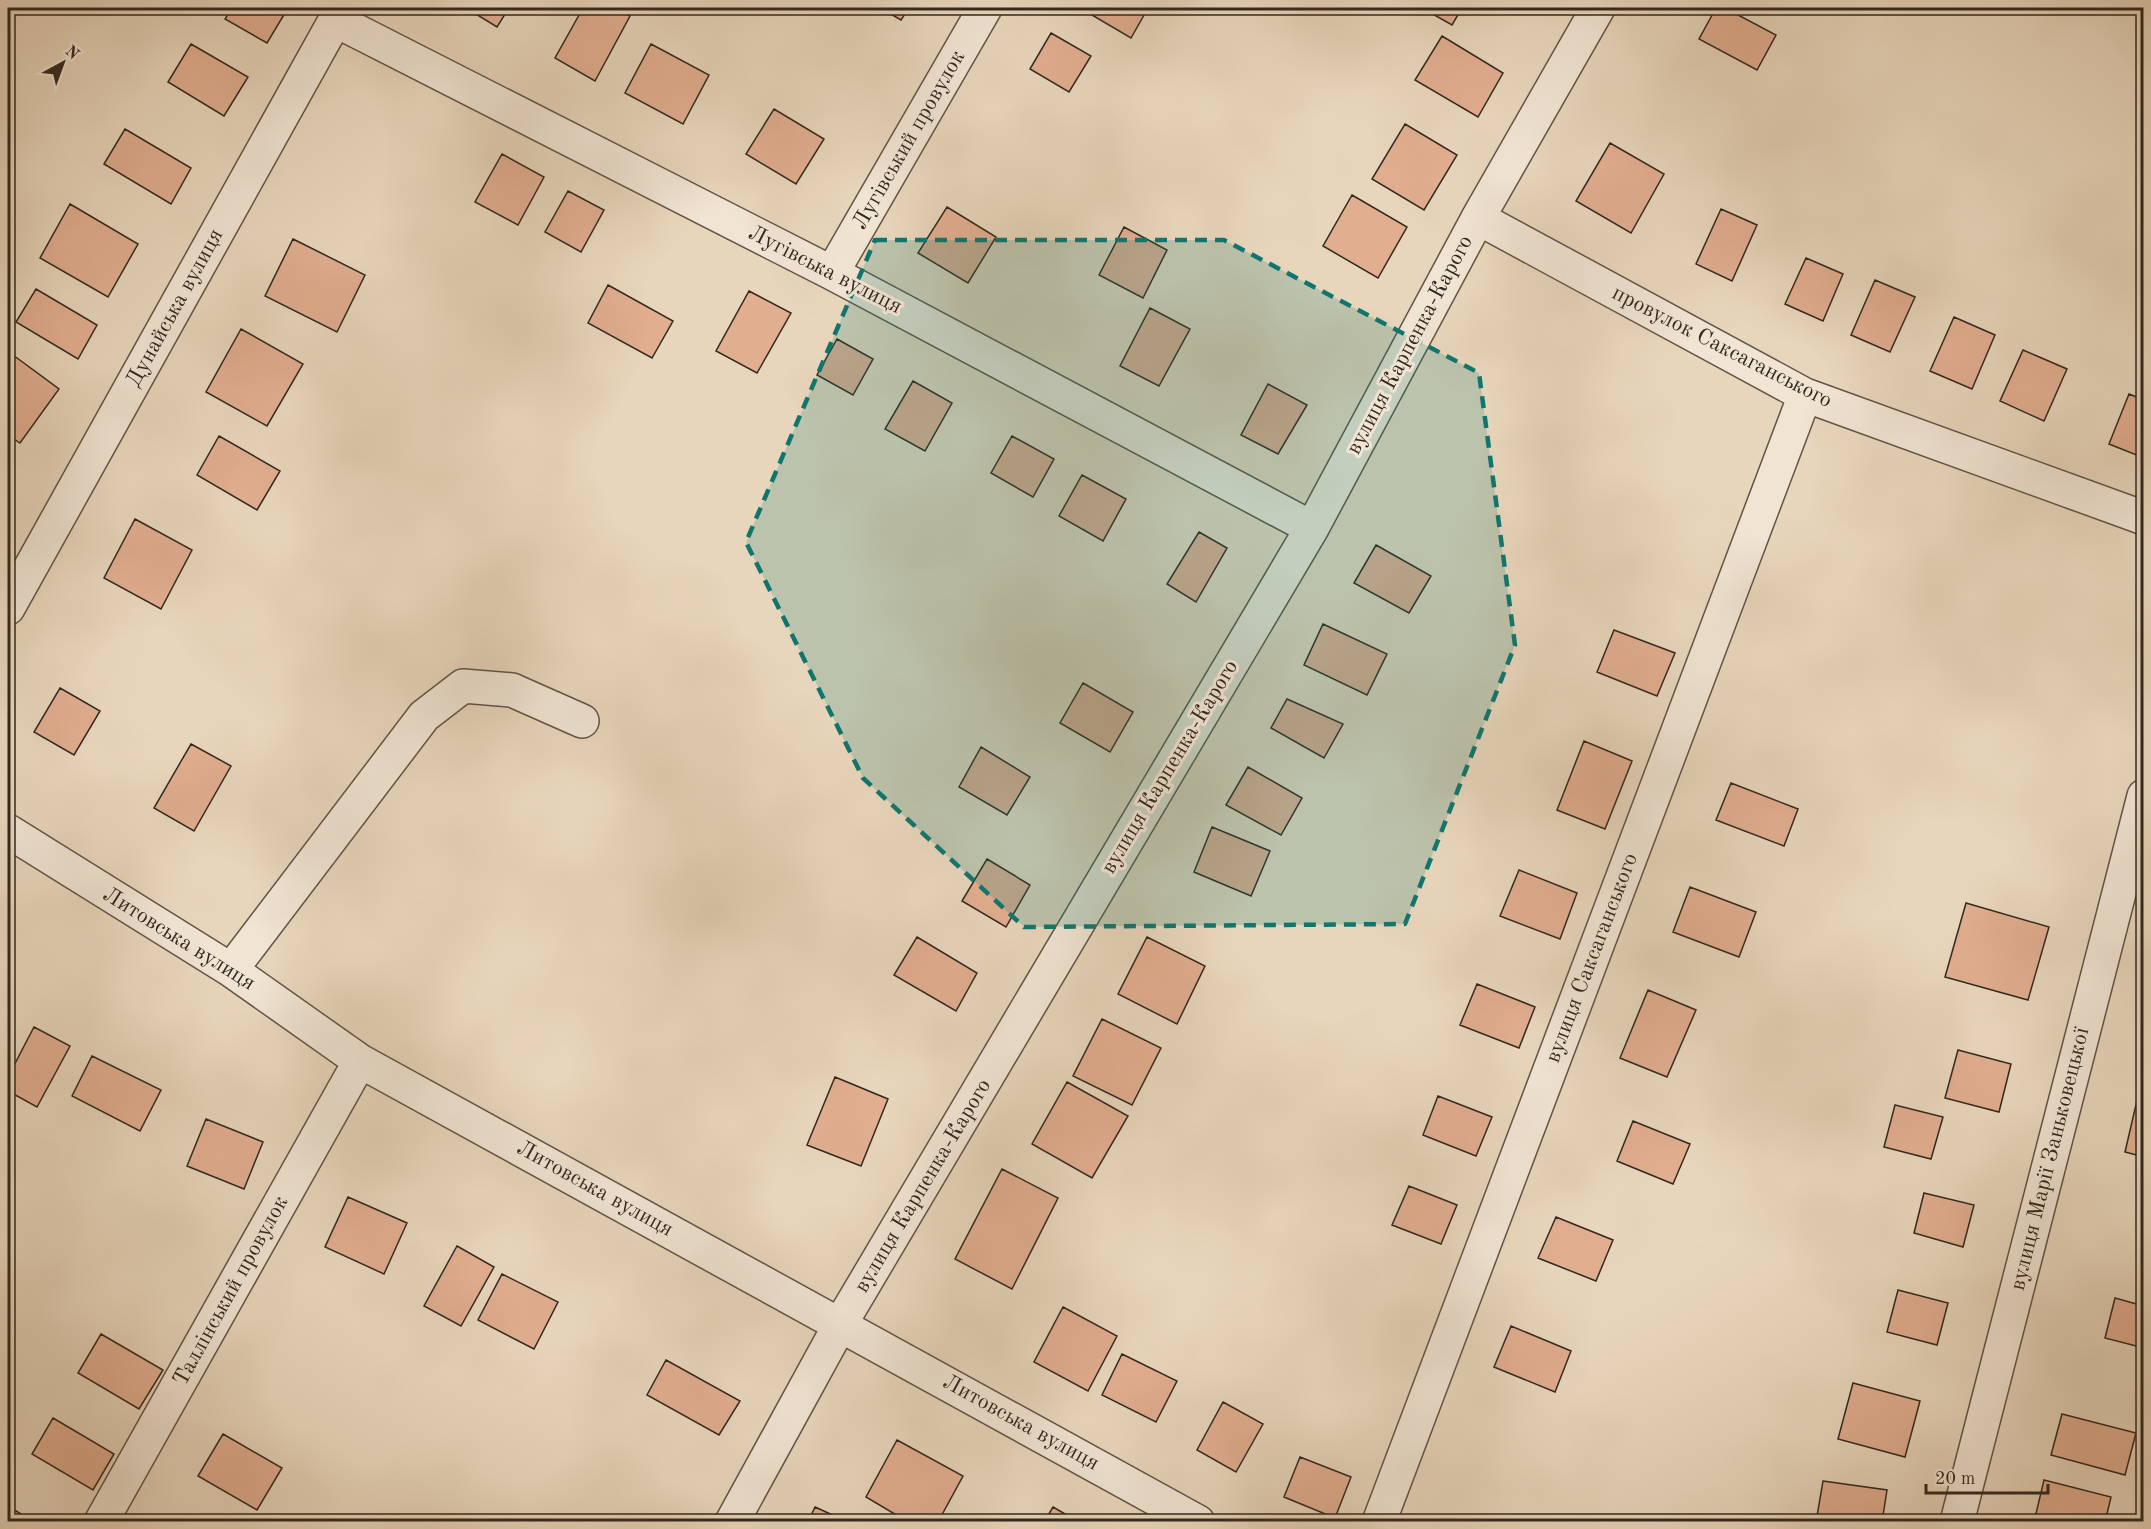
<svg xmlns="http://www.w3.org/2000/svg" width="2151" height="1529" font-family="'Old Standard TT',serif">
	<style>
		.building { fill: #e1ae90; stroke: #32281f; stroke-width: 1.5 }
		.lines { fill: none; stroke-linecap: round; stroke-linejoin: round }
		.minor-casing { stroke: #605446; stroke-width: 36 }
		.minor { stroke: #f0e4d3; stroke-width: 33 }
		.marked { fill: #0f766e; fill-opacity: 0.2; stroke: #0f766e; stroke-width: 4.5; stroke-dasharray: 12 8; stroke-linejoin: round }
		.labels { text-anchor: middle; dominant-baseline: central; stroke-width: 6; stroke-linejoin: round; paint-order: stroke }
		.street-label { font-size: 22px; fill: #32281f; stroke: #f0e4d3 }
	</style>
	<rect width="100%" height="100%" fill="#e8d6bc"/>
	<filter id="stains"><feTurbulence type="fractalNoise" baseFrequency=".00333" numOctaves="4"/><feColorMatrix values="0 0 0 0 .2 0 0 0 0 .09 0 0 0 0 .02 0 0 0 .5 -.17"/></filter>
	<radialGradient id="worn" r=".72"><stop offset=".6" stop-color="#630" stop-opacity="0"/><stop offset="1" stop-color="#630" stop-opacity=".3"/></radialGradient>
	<path class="building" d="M232,8H288L267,43L225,19Z
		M466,8H509L497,27Z
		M583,8H615L630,16L595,81L555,58Z
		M880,8H909L901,20Z
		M1080,8H1148L1131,38Z
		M1422,8H1462L1452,25Z
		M1716,8H1725L1776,35L1757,70L1699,39Z
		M2120,8H2144V17Z
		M1051,33L1091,56L1069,92L1030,69Z
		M1442,36L1503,73L1478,117L1415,80Z
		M191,44L248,77L224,116L168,82Z
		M651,44L709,75L683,124L625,93Z
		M774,109L824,139L796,184L746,154Z
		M1405,124L1457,155L1424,210L1372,179Z
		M125,129L191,168L171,204L104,164Z
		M1610,143L1664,174L1631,233L1576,201Z
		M502,154L544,177L518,225L475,202Z
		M568,191L604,210L581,252L545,232Z
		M1352,195L1407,227L1378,278L1323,246Z
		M70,204L138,244L108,297L40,258Z
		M947,207L996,237L968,283L918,253Z
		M1721,209L1757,225L1732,281L1696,264Z
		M1124,227L1167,250L1143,298L1099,275Z
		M293,239L365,275L337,332L265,296Z
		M1806,258L1843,274L1823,321L1785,304Z
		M1875,280L1915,297L1890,352L1851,335Z
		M608,285L673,321L652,358L588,323Z
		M36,289L97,325L78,359L16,322Z
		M749,291L791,313L757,373L716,351Z
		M1150,308L1190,329L1159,386L1120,366Z
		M1954,317L1995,335L1972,389L1930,371Z
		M241,329L303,364L267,426L206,392Z
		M837,339L873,359L853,395L817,375Z
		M2023,350L2067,369L2044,421L2000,401Z
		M13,355L59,389L20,443L8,435V362Z
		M913,381L952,403L925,451L885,429Z
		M1268,384L1307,405L1278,454L1241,435Z
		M2129,394L2144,400V458L2109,444Z
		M219,436L280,471L257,510L197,475Z
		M1012,436L1054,459L1033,497L991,473Z
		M1082,475L1126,499L1103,541L1059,516Z
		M135,519L192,550L161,609L104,578Z
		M1199,532L1227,548L1196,602L1167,584Z
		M1376,545L1431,576L1409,613L1354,583Z
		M1323,624L1387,654L1367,695L1304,665Z
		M1614,630L1675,653L1657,696L1597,672Z
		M1083,683L1133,712L1110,752L1060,723Z
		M60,688L100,711L74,755L34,732Z
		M1287,699L1343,724L1324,758L1271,728Z
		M1584,741L1632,761L1605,829L1557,810Z
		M191,744L231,766L194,831L154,808Z
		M981,747L1030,777L1007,815L959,787Z
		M1248,767L1302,798L1281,835L1226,805Z
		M1731,783L1798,809L1784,846L1716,820Z
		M1212,827L1270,851L1251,896L1194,872Z
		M987,859L1030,885L1006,927L962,901Z
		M1519,870L1577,893L1560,939L1500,916Z
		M1690,887L1756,912L1739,957L1673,932Z
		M1966,903L2049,927L2028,1000L1945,977Z
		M917,937L977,973L956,1011L894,975Z
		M1147,937L1205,966L1177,1024L1118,994Z
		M1477,984L1535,1007L1519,1048L1460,1025Z
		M1648,990L1696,1010L1667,1077L1620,1058Z
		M1102,1019L1161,1048L1132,1105L1073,1076Z
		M34,1027L70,1046L37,1107L8,1091V1077Z
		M1958,1050L2011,1064L1999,1112L1945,1098Z
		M92,1056L161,1090L140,1131L72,1096Z
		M835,1077L888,1099L861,1166L807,1145Z
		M1067,1082L1128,1116L1092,1178L1032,1144Z
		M1438,1096L1492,1117L1476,1156L1423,1135Z
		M2138,1096L2144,1097V1157L2125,1152Z
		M1895,1105L1943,1117L1931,1159L1884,1147Z
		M206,1119L263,1142L244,1189L187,1166Z
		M1633,1121L1690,1144L1673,1184L1617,1161Z
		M1002,1169L1058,1198L1012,1289L955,1259Z
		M1409,1186L1457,1205L1441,1244L1392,1225Z
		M1924,1193L1974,1205L1963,1247L1914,1233Z
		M348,1197L407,1223L384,1274L325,1247Z
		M1556,1217L1613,1240L1596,1281L1538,1258Z
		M457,1246L494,1267L461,1326L424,1306Z
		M502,1274L558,1302L534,1349L478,1320Z
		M1898,1290L1948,1303L1937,1345L1887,1332Z
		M2115,1298L2144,1306V1348L2105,1338Z
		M1063,1307L1117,1336L1088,1391L1034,1362Z
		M1511,1326L1571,1351L1555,1392L1494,1367Z
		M101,1334L163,1370L139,1409L78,1373Z
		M1122,1354L1177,1381L1156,1422L1102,1395Z
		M666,1360L740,1401L719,1435L647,1395Z
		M1853,1383L1920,1401L1905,1457L1838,1439Z
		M1223,1402L1263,1424L1236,1472L1197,1450Z
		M2062,1414L2136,1433L2125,1475L2051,1455Z
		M53,1418L114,1454L93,1490L32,1454Z
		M223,1434L282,1468L257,1510L198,1476Z
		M897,1440L963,1476L938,1522H908L866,1497Z
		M1300,1457L1351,1477L1335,1518L1284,1497Z
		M2044,1480L2111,1497L2105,1522H2034Z
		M1823,1481L1887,1490L1882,1522H1816Z
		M8,1506L34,1522H8Z
		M815,1507L848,1522H808Z
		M1053,1507L1079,1522H1044Z"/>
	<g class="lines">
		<defs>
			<path id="minor" d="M335,20L832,273L1312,528
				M1478,218L1805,395L2144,518
				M832,273L985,8
				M8,608L342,8
				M8,831L231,970L360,1061L1198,1522
				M231,970L424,716L463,686L512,690L582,721
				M101,1522L360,1061
				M732,1522L841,1323L1312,528L1478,218L1598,8
				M1379,1522L1805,395
				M1957,1522L2144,796"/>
		</defs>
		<use href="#minor" class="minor-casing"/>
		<use href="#minor" class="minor"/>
	</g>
	<path class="marked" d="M875,240H1224L1479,373L1515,645L1405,924L1024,927L863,778L746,542Z"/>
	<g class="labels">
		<g class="street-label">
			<text transform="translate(909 140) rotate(-60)">Лугівський провулок</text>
			<text transform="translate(825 270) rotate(27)">Лугівська вулиця</text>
			<text transform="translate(175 308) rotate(-61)">Дунайська вулиця</text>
			<text transform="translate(1410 345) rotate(-62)">вулиця Карпенка-Карого</text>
			<text transform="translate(1722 347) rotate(27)">провулок Саксаганського</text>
			<text transform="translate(1170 767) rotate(-59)">вулиця Карпенка-Карого</text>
			<text transform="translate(179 939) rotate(32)">Литовська вулиця</text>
			<text transform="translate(1592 958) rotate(-69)">вулиця Саксаганського</text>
			<text transform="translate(2050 1159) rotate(-76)">вулиця Марії Заньковецької</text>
			<text transform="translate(923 1186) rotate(-59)">вулиця Карпенка-Карого</text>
			<text transform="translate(595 1189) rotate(29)">Литовська вулиця</text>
			<text transform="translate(231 1291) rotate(-61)">Таллінський провулок</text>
			<text transform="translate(1021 1423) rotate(29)">Литовська вулиця</text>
		</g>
	</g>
	<rect width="2151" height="1529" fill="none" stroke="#e8d6bc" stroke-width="30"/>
	<rect x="9" y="9" width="2133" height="1511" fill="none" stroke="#32281f" stroke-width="3"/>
	<rect x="15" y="15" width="2121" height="1499" fill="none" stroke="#32281f" stroke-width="1.5"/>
	<g transform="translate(63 63) rotate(41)" stroke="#f0e4d3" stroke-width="4.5" paint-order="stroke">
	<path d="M0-4.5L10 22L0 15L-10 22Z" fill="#32281f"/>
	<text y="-9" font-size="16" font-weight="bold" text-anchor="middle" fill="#32281f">N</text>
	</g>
	<path d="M1926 1484v9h122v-9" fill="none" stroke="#32281f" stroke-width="3"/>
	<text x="1935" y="1484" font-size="18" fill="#32281f" stroke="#f0e4d3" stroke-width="4.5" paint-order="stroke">20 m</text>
	<rect width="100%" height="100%" filter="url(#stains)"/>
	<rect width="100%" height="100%" fill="url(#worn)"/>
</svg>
